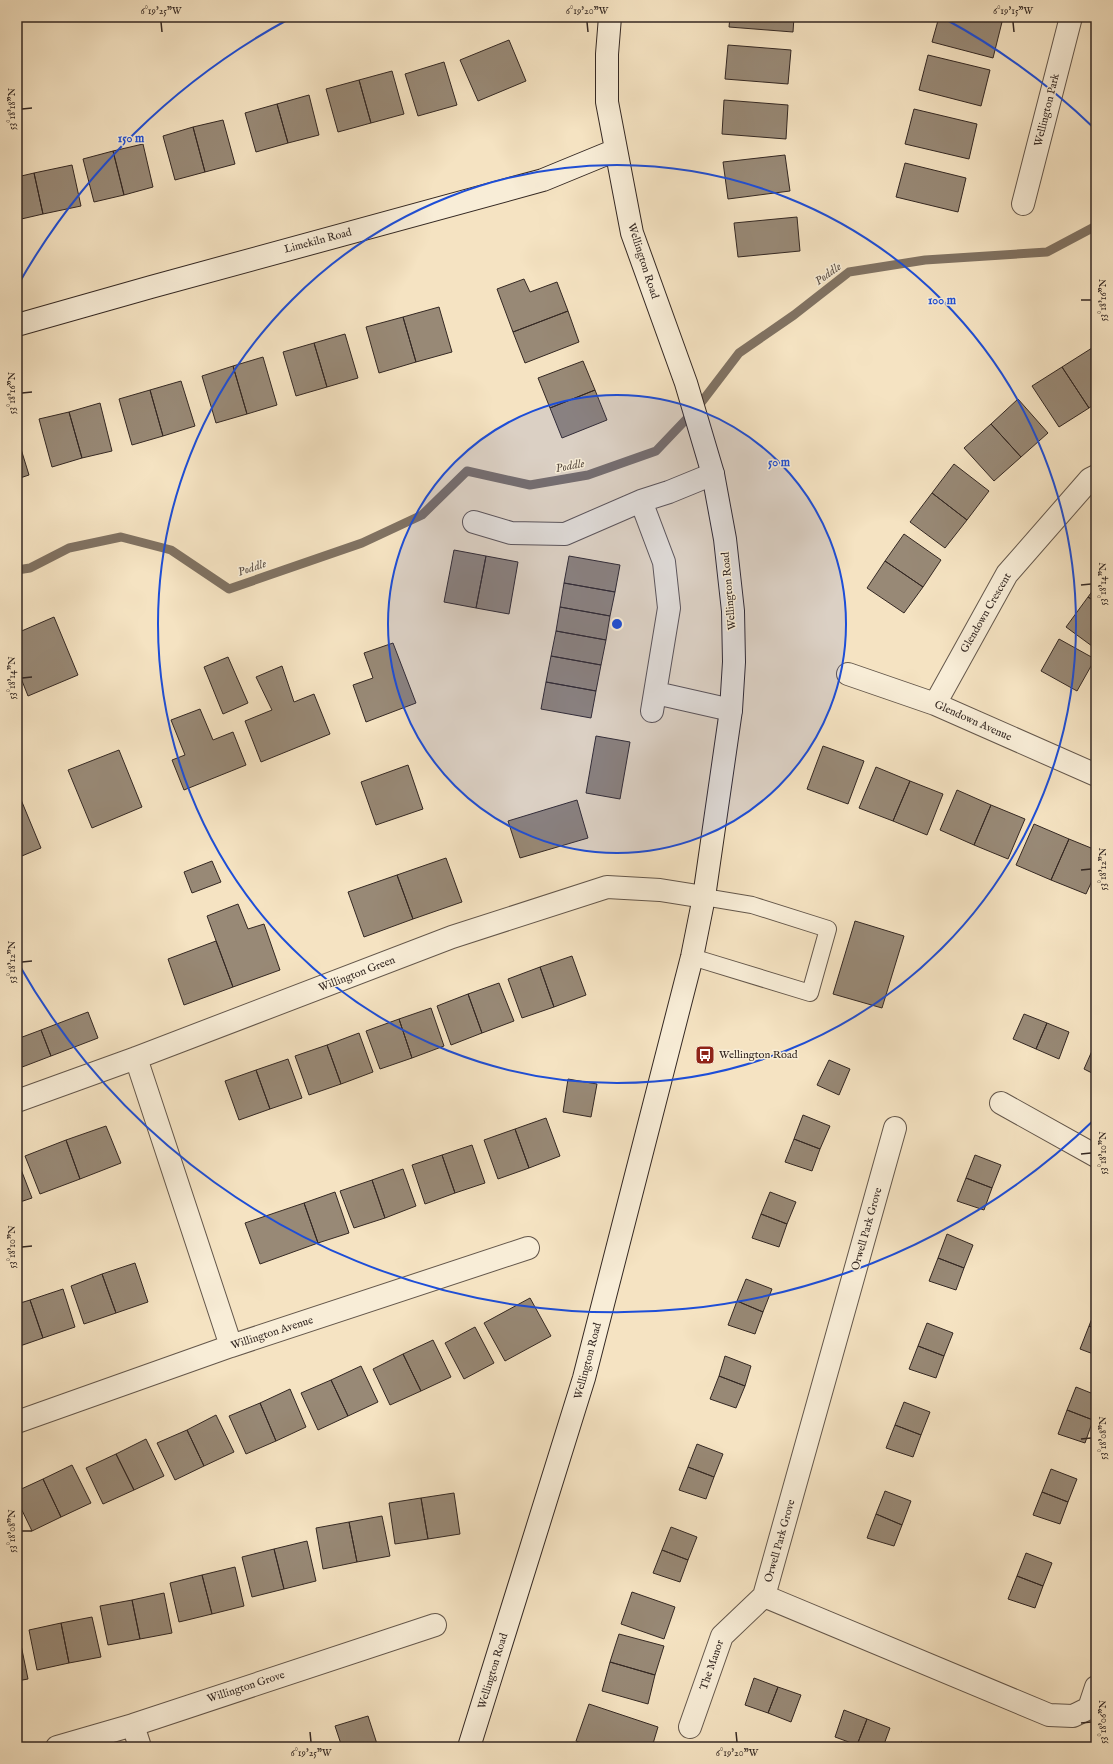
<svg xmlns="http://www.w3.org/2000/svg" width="1113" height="1764" font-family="'IM FELL English',serif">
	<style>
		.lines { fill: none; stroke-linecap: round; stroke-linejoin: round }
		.stream { stroke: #807262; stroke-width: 9 }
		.building { fill: #988976; stroke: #342823 }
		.lane-casing { stroke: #64574b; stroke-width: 18 }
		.street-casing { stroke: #64574b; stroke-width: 24 }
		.secondary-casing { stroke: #342823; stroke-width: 24 }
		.lane { stroke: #f8edd7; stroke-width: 16 }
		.street { stroke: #f8edd7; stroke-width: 22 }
		.secondary { stroke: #f8edd7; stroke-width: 22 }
		.ticks { fill: none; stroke: #342823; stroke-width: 1.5 }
		.ring { fill: none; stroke: #1d4ed8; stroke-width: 2 }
		.labels { text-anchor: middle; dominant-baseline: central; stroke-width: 3; stroke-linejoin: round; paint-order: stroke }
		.street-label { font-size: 11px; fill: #342823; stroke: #f8edd7 }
		.poi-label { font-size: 11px; fill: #342823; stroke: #f8edd7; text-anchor: start }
		.water-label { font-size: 12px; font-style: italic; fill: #5a4d42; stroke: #f8edd7 }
		.centre { fill: #1d4ed8; stroke: #f8edd7; stroke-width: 2 }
		.ring-label { font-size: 12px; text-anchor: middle; font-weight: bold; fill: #1d4ed8; stroke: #f8edd7; stroke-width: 3; stroke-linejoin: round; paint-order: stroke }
		.neatline { fill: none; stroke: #342823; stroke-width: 1.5 }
		.ticks-label { font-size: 10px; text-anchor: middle; fill: #342823 }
	</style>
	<rect width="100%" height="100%" fill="#f5e3c2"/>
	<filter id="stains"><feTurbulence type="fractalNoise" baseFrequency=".005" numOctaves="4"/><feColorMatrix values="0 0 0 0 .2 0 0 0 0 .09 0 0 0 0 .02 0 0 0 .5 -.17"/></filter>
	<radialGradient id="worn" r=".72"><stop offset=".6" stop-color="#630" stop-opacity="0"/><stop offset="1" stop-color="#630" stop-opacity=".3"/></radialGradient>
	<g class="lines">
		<path class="stream" d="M17,570L30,568L69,548L121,537L171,550L229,589L362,543L422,515L467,471L530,485L588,475L656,451L697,408L739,353L794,315L849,272L925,260L1047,252L1096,226"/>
	</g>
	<path class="building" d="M730,17H794L793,32L729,27Z
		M939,17H984L1002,22L993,58L932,42Z
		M509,40L526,81L478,101L460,60Z
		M728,45L791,50L788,84L725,79Z
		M928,55L990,70L981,106L919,90Z
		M444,62L457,105L418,116L405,74Z
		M392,71L404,114L371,123L359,80Z
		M359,80L371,123L338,132L326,89Z
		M309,95L319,135L288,143L277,104Z
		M724,100L788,105L786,139L722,134Z
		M277,104L288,143L256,152L245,113Z
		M914,109L977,124L969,159L905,144Z
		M223,120L235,164L205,172L193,127Z
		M193,127L205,172L175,180L163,136Z
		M143,144L153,187L124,195L113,151Z
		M113,151L124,195L94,202L83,159Z
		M785,155L790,191L728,199L723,162Z
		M905,163L966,178L958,212L896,197Z
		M72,165L81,206L43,214L34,173Z
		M34,173L43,214L17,220V177Z
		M797,217L800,251L738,257L734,223Z
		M524,279L530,292L557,282L568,311L513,332L497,289Z
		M439,307L452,352L416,362L403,317Z
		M568,311L579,342L525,363L513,332Z
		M403,317L416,362L379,373L366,327Z
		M345,334L358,378L327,387L314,343Z
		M314,343L327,387L296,396L283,352Z
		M1092,348L1096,354V403L1089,408L1062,367Z
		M263,357L277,405L247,414L233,366Z
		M583,361L595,390L550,408L538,378Z
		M233,366L247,414L216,423L202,376Z
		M1062,367L1089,408L1059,427L1032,386Z
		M181,381L195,426L163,436L150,390Z
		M150,390L163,436L132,445L119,399Z
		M595,390L607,420L562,438L550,408Z
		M1018,399L1048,433L1021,457L991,424Z
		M100,403L112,451L82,458L69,412Z
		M69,412L82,458L52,467L39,419Z
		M991,424L1021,457L994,481L964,448Z
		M17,436L29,475L17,479Z
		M954,464L989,491L967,520L932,493Z
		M932,493L967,520L945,548L910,522Z
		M904,534L941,560L923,587L885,561Z
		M454,550L486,556L476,608L444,602Z
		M486,556L518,562L509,614L476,608Z
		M569,556L620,565L615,592L564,583Z
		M885,561L923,587L904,613L867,588Z
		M564,583L615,592L610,616L560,607Z
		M1096,586V602L1088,597Z
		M1088,597L1096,602V649L1066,627Z
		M560,607L610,616L606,640L556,631Z
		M54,617L78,675L28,696L17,668V633Z
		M556,631L606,640L601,665L551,656Z
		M1059,639L1095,659L1077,691L1041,671Z
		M393,643L416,703L366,722L353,685L373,678L364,653Z
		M551,656L601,665L596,691L546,682Z
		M228,657L248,703L223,714L204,667Z
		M282,666L294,702L314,694L330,734L261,762L245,721L272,710L256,677Z
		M546,682L596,691L591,718L541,709Z
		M200,709L213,740L233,732L246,765L184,790L172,760L185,755L171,720Z
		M596,736L630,742L620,799L586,793Z
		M823,746L864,761L848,804L807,789Z
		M119,750L142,807L92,828L68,770Z
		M408,765L423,809L376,825L361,782Z
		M876,767L910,781L893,821L859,808Z
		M910,781L943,794L927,835L893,821Z
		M17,790L41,848L17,858Z
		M957,790L991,805L974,845L940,830Z
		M577,800L588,838L520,858L508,821Z
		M991,805L1025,819L1008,859L974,845Z
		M1034,824L1069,839L1051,880L1016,865Z
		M1069,839L1096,850V872L1086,894L1051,880Z
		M446,858L462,902L413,919L397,875Z
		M212,861L221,882L192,893L184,872Z
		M397,875L413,919L364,937L348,892Z
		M238,904L248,929L264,924L280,970L233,987L207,916Z
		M855,921L904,936L882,1008L833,994Z
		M216,941L233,987L184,1005L168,959Z
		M572,956L586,995L554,1007L540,967Z
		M540,967L554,1007L522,1018L508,979Z
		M499,983L514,1021L482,1033L468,994Z
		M468,994L482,1033L451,1045L437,1006Z
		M431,1008L444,1046L412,1058L399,1019Z
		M88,1012L98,1038L51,1056L41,1030Z
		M1024,1014L1047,1023L1036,1049L1013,1039Z
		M399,1019L412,1058L380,1069L366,1031Z
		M1047,1023L1069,1032L1059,1059L1036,1049Z
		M41,1030L51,1056L17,1069V1039Z
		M359,1033L373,1072L341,1084L327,1045Z
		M1095,1044H1096V1075L1084,1069Z
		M327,1045L341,1084L309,1095L295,1056Z
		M288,1059L302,1098L270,1109L256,1070Z
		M829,1060L850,1069L839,1095L817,1085Z
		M256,1070L270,1109L239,1120L225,1081Z
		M568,1079L597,1084L591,1117L563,1112Z
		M803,1115L830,1126L820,1149L794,1139Z
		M546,1118L560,1156L529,1168L515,1129Z
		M106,1126L121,1163L80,1179L66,1140Z
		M515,1129L529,1168L498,1179L484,1140Z
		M794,1139L820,1149L812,1171L785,1162Z
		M66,1140L80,1179L40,1194L25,1156Z
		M472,1145L485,1183L455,1193L442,1155Z
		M442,1155L455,1193L425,1204L412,1165Z
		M975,1155L1001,1165L992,1188L966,1178Z
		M17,1159L32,1198L17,1203Z
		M403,1169L416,1206L385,1218L372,1180Z
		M966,1178L992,1188L984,1210L957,1201Z
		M372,1180L385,1218L354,1228L340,1191Z
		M335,1192L349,1233L318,1243L304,1203Z
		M770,1192L796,1202L787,1224L761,1214Z
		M304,1203L318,1243L260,1264L245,1223Z
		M761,1214L787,1224L779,1247L752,1238Z
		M947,1234L973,1245L964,1268L938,1258Z
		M938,1258L964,1268L956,1290L929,1281Z
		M135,1263L148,1302L116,1313L102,1274Z
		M102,1274L116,1313L84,1324L71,1286Z
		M746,1279L772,1289L763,1312L737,1301Z
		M63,1289L75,1327L43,1338L30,1300Z
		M530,1298L551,1336L505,1361L484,1323Z
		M30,1300L43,1338L17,1347V1304Z
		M737,1301L763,1312L755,1334L728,1325Z
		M1096,1308V1329L1089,1326Z
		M927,1323L953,1333L944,1356L918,1346Z
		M1089,1326L1096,1329V1355L1080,1349Z
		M475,1327L494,1363L464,1379L445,1343Z
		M433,1340L451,1377L421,1391L403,1354Z
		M918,1346L944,1356L936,1378L909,1369Z
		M403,1354L421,1391L390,1405L373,1369Z
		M725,1356L751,1366L745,1386L719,1376Z
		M361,1366L378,1402L348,1416L331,1380Z
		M719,1376L745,1386L736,1408L710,1399Z
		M331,1380L348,1416L318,1430L301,1393Z
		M1076,1387L1096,1395V1414L1093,1420L1067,1410Z
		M290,1389L306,1427L276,1441L260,1403Z
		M904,1402L930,1412L921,1435L895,1425Z
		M260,1403L276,1441L246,1454L229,1416Z
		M1067,1410L1093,1420L1085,1443L1058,1434Z
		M216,1415L234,1452L204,1466L187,1430Z
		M895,1425L921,1435L913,1457L886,1448Z
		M187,1430L204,1466L175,1480L157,1443Z
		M146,1439L164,1476L134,1490L116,1454Z
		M697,1444L723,1454L714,1477L688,1467Z
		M116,1454L134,1490L103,1504L86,1468Z
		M72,1465L91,1503L61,1517L43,1479Z
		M688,1467L714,1477L706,1499L679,1490Z
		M1051,1469L1077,1479L1068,1502L1042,1492Z
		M43,1479L61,1517L32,1531L17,1500V1491Z
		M885,1491L911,1501L902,1525L876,1514Z
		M1042,1492L1068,1502L1060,1524L1033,1515Z
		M454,1493L460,1534L428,1539L421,1498Z
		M421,1498L428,1539L395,1544L389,1503Z
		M876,1514L902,1525L894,1546L867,1538Z
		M382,1516L390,1556L357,1562L349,1522Z
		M349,1522L357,1562L323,1569L316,1528Z
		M671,1527L697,1537L688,1560L662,1550Z
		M307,1541L316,1581L284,1589L274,1549Z
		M274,1549L284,1589L252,1597L242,1557Z
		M662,1550L688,1560L680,1582L653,1573Z
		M1026,1553L1052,1563L1043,1586L1017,1576Z
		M235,1567L244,1606L212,1614L202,1575Z
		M202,1575L212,1614L179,1622L170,1583Z
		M1017,1576L1043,1586L1035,1608L1008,1599Z
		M632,1592L675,1607L664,1639L621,1624Z
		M164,1593L172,1633L140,1639L132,1600Z
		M132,1600L140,1639L108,1645L100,1606Z
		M92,1617L101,1657L69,1663L61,1623Z
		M61,1623L69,1663L37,1670L29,1630Z
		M619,1634L664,1646L655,1675L610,1662Z
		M20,1640L28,1679L17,1681V1641Z
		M610,1662L655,1675L648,1704L602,1691Z
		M754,1678L778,1687L768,1713L745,1705Z
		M778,1687L801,1695L791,1722L768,1713Z
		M589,1704L658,1727L652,1747H590L591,1746L576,1741Z
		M844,1710L867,1719L857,1745L835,1737Z
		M368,1716L378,1747H342L335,1726Z
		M867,1719L890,1728L883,1747H862L857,1745Z
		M921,1742L934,1747H919Z"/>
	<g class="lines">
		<defs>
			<path id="lane" d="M692,957L810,993L828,929L752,905L704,897"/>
			<path id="street" d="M1023,204L1071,17
				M641,501L664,562L669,608L652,711
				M474,522L511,533L565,534L641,501L669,492L713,474
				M848,674L935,704L1096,775
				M656,693L731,710
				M935,704L1007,574L1090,479L1096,476
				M136,1058L231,1346
				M17,1101L136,1058L452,937L607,887L660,890L704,897
				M1001,1103L1096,1156
				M895,1128L764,1596L1049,1715L1073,1716L1089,1708L1096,1687
				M17,1422L231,1346L528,1248
				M133,1725L140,1747
				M690,1727L722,1636L764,1596
				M57,1747L133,1725L435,1625"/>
			<path id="secondary" d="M17,325L151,287L543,180L616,150
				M469,1747L584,1378L692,957L704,897L731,710L734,662L733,611L725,539L713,474L686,383L632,233L607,102V54L610,17"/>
		</defs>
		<use href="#lane" class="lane-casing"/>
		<use href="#street" class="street-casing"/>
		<use href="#secondary" class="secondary-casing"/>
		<use href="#lane" class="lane"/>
		<use href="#street" class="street"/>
		<use href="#secondary" class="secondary"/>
	</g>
	<path class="ticks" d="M161,22L162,32M587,22L588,32M1013,22L1014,32M22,109L32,108M1081,300H1091M22,393L32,392M1081,585L1091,584M22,678L32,677M1081,870L1091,869M22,962L32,961M1081,1154L1091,1153M22,1247L32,1246M1081,1439L1091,1438M22,1531H32M1081,1723L1091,1722M310,1732L311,1742M736,1732L737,1742"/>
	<circle cx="617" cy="624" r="229" fill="#1d4ed8" fill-opacity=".12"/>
	<g class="ring">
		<circle cx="617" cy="624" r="229"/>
		<circle cx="617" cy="624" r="459"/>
		<path d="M1095 1119A688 688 0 0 1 18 963M18 285A688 688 0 0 1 289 19M945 19A688 688 0 0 1 1095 129"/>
	</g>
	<defs>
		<symbol id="bus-square" viewBox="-11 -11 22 22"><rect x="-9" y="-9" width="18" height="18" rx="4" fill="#8f2418" stroke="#f8edd7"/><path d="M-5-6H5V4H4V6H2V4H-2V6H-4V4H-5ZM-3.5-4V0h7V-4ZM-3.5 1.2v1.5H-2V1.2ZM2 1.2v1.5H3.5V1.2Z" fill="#fff"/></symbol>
	</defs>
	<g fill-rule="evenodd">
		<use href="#bus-square" x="694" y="1044" width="22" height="22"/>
	</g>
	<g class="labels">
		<g class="street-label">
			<text transform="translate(1047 110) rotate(-76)">Wellington Park</text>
			<text transform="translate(318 241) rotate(-15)">Limekiln Road</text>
			<text transform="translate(643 261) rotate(72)">Wellington Road</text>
			<text transform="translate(729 591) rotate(-95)">Wellington Road</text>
			<text transform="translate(986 613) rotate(-60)">Glendown Crescent</text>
			<text transform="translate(973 721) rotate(24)">Glendown Avenue</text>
			<text transform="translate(357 974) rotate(-21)">Willington Green</text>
			<text transform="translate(867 1229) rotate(-74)">Orwell Park Grove</text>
			<text transform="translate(272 1333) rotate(-18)">Willington Avenue</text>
			<text transform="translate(588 1361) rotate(-75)">Wellington Road</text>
			<text transform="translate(780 1541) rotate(-74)">Orwell Park Grove</text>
			<text transform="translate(712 1665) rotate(-71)">The Manor</text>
			<text transform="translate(493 1671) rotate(-73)">Wellington Road</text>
			<text transform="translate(246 1687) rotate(-18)">Willington Grove</text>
		</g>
		<g class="poi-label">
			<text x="719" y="1055">Wellington Road</text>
		</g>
		<g class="water-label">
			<text transform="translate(828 274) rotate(-36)">Poddle</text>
			<text transform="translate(570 466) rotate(-11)">Poddle</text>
			<text transform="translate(252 568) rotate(-19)">Poddle</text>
		</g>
	</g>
	<circle cx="617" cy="624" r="6" class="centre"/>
	<g class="ring-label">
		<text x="131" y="142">150 m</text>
		<text x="942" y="304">100 m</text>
		<text x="779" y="466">50 m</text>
	</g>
	<rect width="1113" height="1764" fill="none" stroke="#f5e3c2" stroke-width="44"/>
	<rect x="22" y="22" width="1069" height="1720" class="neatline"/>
	<g class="ticks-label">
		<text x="161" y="14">6°19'25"W</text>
		<text x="587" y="14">6°19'20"W</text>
		<text x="1013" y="14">6°19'15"W</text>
		<text transform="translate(11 109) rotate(-90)" y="4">53°18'18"N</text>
		<text transform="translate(1102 300) rotate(-90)" y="4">53°18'16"N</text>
		<text transform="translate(11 393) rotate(-90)" y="4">53°18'16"N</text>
		<text transform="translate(1102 584) rotate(-90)" y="4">53°18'14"N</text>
		<text transform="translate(11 678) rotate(-90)" y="4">53°18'14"N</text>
		<text transform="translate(1102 869) rotate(-90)" y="4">53°18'12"N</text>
		<text transform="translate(11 962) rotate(-90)" y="4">53°18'12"N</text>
		<text transform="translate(1102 1153) rotate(-90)" y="4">53°18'10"N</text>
		<text transform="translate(11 1247) rotate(-90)" y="4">53°18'10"N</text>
		<text transform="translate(1102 1438) rotate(-90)" y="4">53°18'08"N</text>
		<text transform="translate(11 1531) rotate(-90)" y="4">53°18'08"N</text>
		<text transform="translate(1102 1722) rotate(-90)" y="4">53°18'06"N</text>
		<text x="311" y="1756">6°19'25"W</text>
		<text x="737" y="1756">6°19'20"W</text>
	</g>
	<rect width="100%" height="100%" filter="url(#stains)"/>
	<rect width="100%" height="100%" fill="url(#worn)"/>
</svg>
